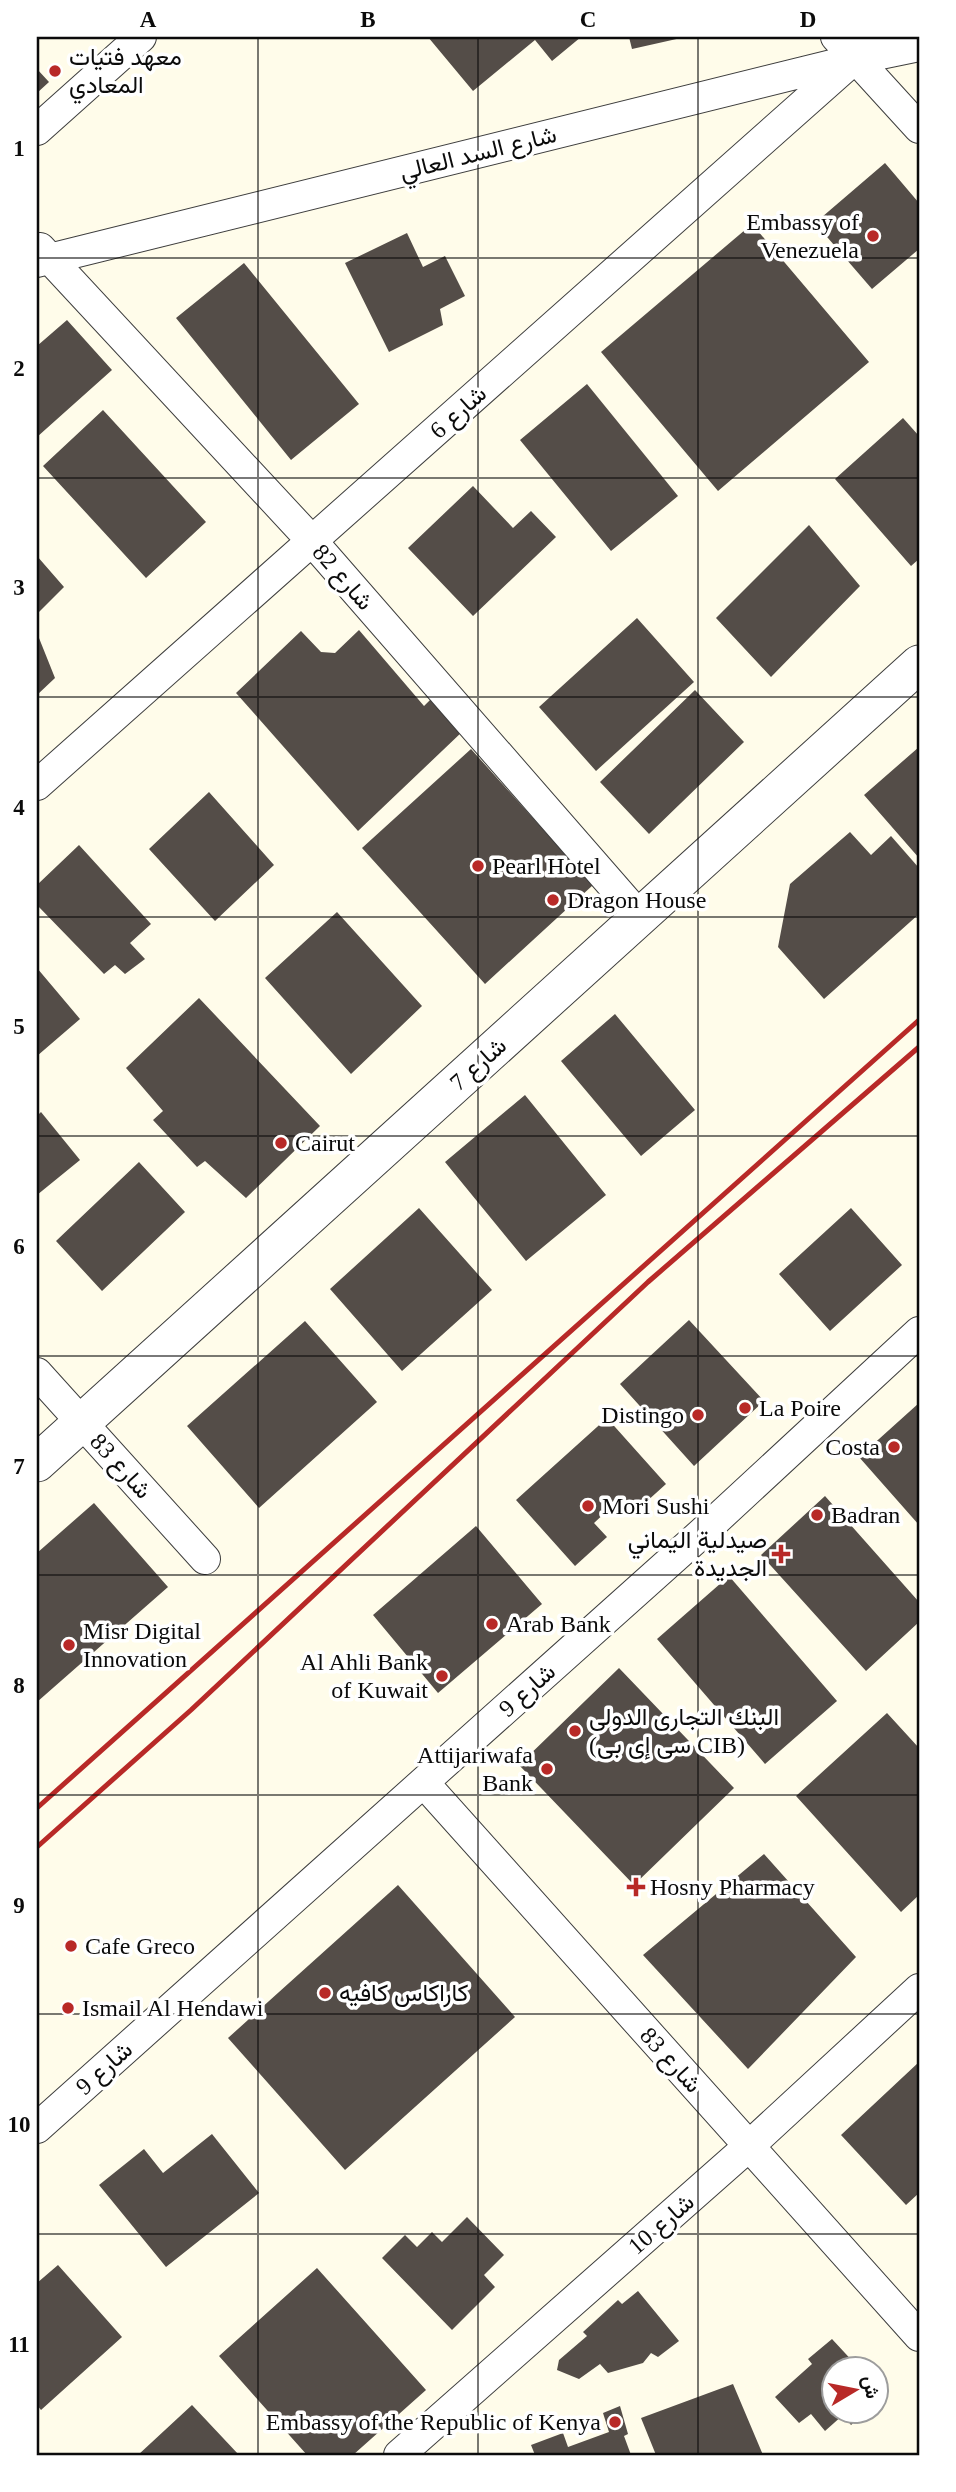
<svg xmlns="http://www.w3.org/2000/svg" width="956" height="2492" font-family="'Times New Roman',Vazirmatn,serif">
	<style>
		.building { fill: #544d48 }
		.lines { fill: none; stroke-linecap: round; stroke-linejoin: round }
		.minor-casing { stroke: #3e3e3e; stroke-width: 32 }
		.tertiary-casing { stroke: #3e3e3e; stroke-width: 39 }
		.minor { stroke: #fff; stroke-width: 30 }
		.tertiary { stroke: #fff; stroke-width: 37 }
		.rail { stroke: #b82927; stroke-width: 5 }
		.grid { fill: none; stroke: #0b0b0b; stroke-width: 2; stroke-opacity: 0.55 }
		.poi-dot { fill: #b82927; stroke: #fff; stroke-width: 2.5 }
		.labels { text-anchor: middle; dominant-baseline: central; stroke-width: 7; stroke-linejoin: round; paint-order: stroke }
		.poi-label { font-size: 24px; fill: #0b0b0b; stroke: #fff; text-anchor: start }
		.street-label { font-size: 24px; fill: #0b0b0b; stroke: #fff }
		.neatline { fill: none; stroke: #0b0b0b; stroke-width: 2.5 }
		.grid-label { font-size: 23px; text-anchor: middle; font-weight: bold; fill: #0b0b0b }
	</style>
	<rect width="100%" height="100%" fill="#fffcea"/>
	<path class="building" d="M428,37H581L552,61L535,40L473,91Z
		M629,37H681V38L632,49Z
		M37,69L49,82L37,93Z
		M885,163L919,203V249L872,289L815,223Z
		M752,224L869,362L718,491L601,352Z
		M407,233L423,267L445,256L465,296L440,309L443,325L389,352L345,263Z
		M244,263L359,404L291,460L176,318Z
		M67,320L112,370L37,437V346Z
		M587,384L678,496L611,551L520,440Z
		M103,410L206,522L146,578L43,466Z
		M903,418L919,436V559L911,566L835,479Z
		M473,486L513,528L531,511L556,537L473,616L408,548Z
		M809,525L860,586L771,677L716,618Z
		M37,556L64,587L37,614Z
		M637,618L694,682L596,771L539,707Z
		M359,630L424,706L434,696L463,731L358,831L236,693L301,631L321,652L335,653Z
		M37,633L55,678L37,695Z
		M695,690L744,742L649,834L600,782Z
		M919,747V858L864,795Z
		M471,749L593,885L485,984L362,848Z
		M209,792L274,865L215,921L149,849Z
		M850,832L871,855L891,836L919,868V914L824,999L778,947L790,884Z
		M79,845L151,924L130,943L145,959L125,974L115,965L104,974L37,905V885Z
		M337,912L422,1006L351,1074L265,978Z
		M37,968L80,1019L37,1056Z
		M199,998L320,1126L246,1198L205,1161L197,1167L153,1120L163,1111L126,1068Z
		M615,1014L695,1110L641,1156L561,1061Z
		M525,1095L606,1195L526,1261L445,1162Z
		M41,1112L80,1160L37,1195V1116Z
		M139,1162L185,1212L102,1291L56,1241Z
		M419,1208L492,1290L402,1371L330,1289Z
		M851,1208L902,1265L830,1331L779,1274Z
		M689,1320L764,1401L694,1466L620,1384Z
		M305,1321L377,1402L259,1508L187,1426Z
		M919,1403V1525L859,1457Z
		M607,1418L666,1484L635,1512L622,1497L594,1523L607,1537L575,1566L516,1500Z
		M825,1496L919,1602V1622L866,1671L761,1555Z
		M94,1503L168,1587L37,1702V1553Z
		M476,1526L542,1604L438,1693L373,1615Z
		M729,1576L837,1701L765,1764L657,1639Z
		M619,1668L734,1788L634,1885L519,1765Z
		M887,1713L919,1748V1895L901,1912L796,1796Z
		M764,1854L856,1957L748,2069L643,1955Z
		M398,1885L515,2017L345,2170L228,2038Z
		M919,2062V2193L906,2205L841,2135Z
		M212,2134L259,2193L166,2267L99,2185L144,2149L163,2173Z
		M467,2217L504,2255L484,2275L495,2287L452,2330L382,2258L405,2235L417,2247L432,2232L442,2242Z
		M58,2265L122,2337L41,2410L37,2405V2283Z
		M317,2268L426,2390L353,2455H307L219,2356Z
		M638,2291L679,2341L658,2357L651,2353L643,2363L608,2373L600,2364L579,2379L557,2370L559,2360L587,2336L583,2332L618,2300L622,2304Z
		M832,2339L857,2366L853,2370H834V2412H866L851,2425L843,2415L825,2431L811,2414L799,2423L775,2397L812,2364L808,2359Z
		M733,2384L763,2455H656L641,2418Z
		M192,2405L239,2455H138Z
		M620,2406L628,2434L624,2436L631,2455H535L531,2445L563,2433L568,2447L609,2432L603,2413Z"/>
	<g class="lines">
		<defs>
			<path id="minor" d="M836,37L919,128
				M37,130L141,37
				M40,248L312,541L640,917
				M37,262L856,59L919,46
				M37,785L879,37
				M37,1373L205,1559
				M424,1783L919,2336
				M37,2128L703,1532L919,1332
				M399,2455L749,2146L919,1989"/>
			<path id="tertiary" d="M37,1463L919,664"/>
		</defs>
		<use href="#minor" class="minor-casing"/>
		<use href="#tertiary" class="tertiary-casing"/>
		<use href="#minor" class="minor"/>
		<use href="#tertiary" class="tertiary"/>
		<path class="rail" d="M37,1808L919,1020
			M37,1847L191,1710L648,1282L919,1047"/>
	</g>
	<path class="grid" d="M258,37V2455M478,37V2455M698,37V2455M37,258H919M37,478H919M37,697H919M37,917H919M37,1136H919M37,1356H919M37,1575H919M37,1795H919M37,2014H919M37,2234H919"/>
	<g class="poi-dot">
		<circle cx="55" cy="71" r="7"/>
		<circle cx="873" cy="236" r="7"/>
		<circle cx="478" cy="866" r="7"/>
		<circle cx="553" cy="900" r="7"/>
		<circle cx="281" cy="1143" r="7"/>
		<circle cx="745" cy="1408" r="7"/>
		<circle cx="698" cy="1415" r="7"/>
		<circle cx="894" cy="1447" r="7"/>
		<circle cx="588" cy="1506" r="7"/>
		<circle cx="817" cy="1515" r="7"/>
		<path d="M777.5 1543.5h7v7h7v7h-7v7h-7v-7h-7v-7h7z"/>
		<circle cx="492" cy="1624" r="7"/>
		<circle cx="69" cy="1645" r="7"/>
		<circle cx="442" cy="1676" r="7"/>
		<circle cx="575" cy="1731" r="7"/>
		<circle cx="547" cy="1769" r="7"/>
		<path d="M632.5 1876.5h7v7h7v7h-7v7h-7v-7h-7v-7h7z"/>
		<circle cx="71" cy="1946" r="7"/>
		<circle cx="325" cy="1993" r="7"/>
		<circle cx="68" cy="2008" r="7"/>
		<circle cx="615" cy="2422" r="7"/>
	</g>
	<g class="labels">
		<g class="poi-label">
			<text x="69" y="57">معهد فتيات<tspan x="69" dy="28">المعادي</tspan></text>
			<text x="859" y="222" text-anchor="end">Embassy of<tspan x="859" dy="28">Venezuela</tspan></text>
			<text x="492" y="866">Pearl Hotel</text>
			<text x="567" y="900">Dragon House</text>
			<text x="295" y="1143">Cairut</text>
			<text x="759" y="1408">La Poire</text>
			<text x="684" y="1415" text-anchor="end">Distingo</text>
			<text x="880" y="1447" text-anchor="end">Costa</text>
			<text x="602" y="1506">Mori Sushi</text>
			<text x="831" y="1515">Badran</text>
			<text x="767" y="1540" text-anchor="end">صيدلية اليماني<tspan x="767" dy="28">الجديدة</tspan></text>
			<text x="506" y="1624">Arab Bank</text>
			<text x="83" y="1631">Misr Digital<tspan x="83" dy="28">Innovation</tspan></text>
			<text x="428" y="1662" text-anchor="end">Al Ahli Bank<tspan x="428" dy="28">of Kuwait</tspan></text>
			<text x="589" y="1717">البنك التجارى الدولى<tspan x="589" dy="28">(سى إى بى CIB)</tspan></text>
			<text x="533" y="1755" text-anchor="end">Attijariwafa<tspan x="533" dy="28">Bank</tspan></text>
			<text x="650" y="1887">Hosny Pharmacy</text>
			<text x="85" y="1946">Cafe Greco</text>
			<text x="339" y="1993">كاراكاس كافيه</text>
			<text x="82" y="2008">Ismail Al Hendawi</text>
			<text x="601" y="2422" text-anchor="end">Embassy of the Republic of Kenya</text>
		</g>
		<g class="street-label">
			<text transform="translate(478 153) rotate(-14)">شارع السد العالي</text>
			<text transform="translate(458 412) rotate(-42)">شارع 6</text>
			<text transform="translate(343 577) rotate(49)">شارع 82</text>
			<text transform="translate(478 1064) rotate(-42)">شارع 7</text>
			<text transform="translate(121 1466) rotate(48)">شارع 83</text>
			<text transform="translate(527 1690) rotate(-42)">شارع 9</text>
			<text transform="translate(671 2060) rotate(48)">شارع 83</text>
			<text transform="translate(104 2068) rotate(-42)">شارع 9</text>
			<text transform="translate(661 2224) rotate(-41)">شارع 10</text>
		</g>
	</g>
	<rect width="956" height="2492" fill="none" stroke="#ffffff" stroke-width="77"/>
	<g transform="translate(855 2390) rotate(80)"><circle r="33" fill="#ffffff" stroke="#9d9d9d" stroke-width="2"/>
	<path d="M0-5L12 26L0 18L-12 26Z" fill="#b82927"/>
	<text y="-10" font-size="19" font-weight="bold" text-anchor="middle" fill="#0b0b0b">ش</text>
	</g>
	<rect x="38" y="38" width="880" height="2416" class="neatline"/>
	<g class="grid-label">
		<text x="148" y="27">A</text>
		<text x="368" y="27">B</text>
		<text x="588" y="27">C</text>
		<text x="808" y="27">D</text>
		<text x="19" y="156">1</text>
		<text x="19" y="376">2</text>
		<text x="19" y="595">3</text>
		<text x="19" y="815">4</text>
		<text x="19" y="1034">5</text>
		<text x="19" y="1254">6</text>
		<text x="19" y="1474">7</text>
		<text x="19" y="1693">8</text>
		<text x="19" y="1913">9</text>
		<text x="19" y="2132">10</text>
		<text x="19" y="2352">11</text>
	</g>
</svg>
